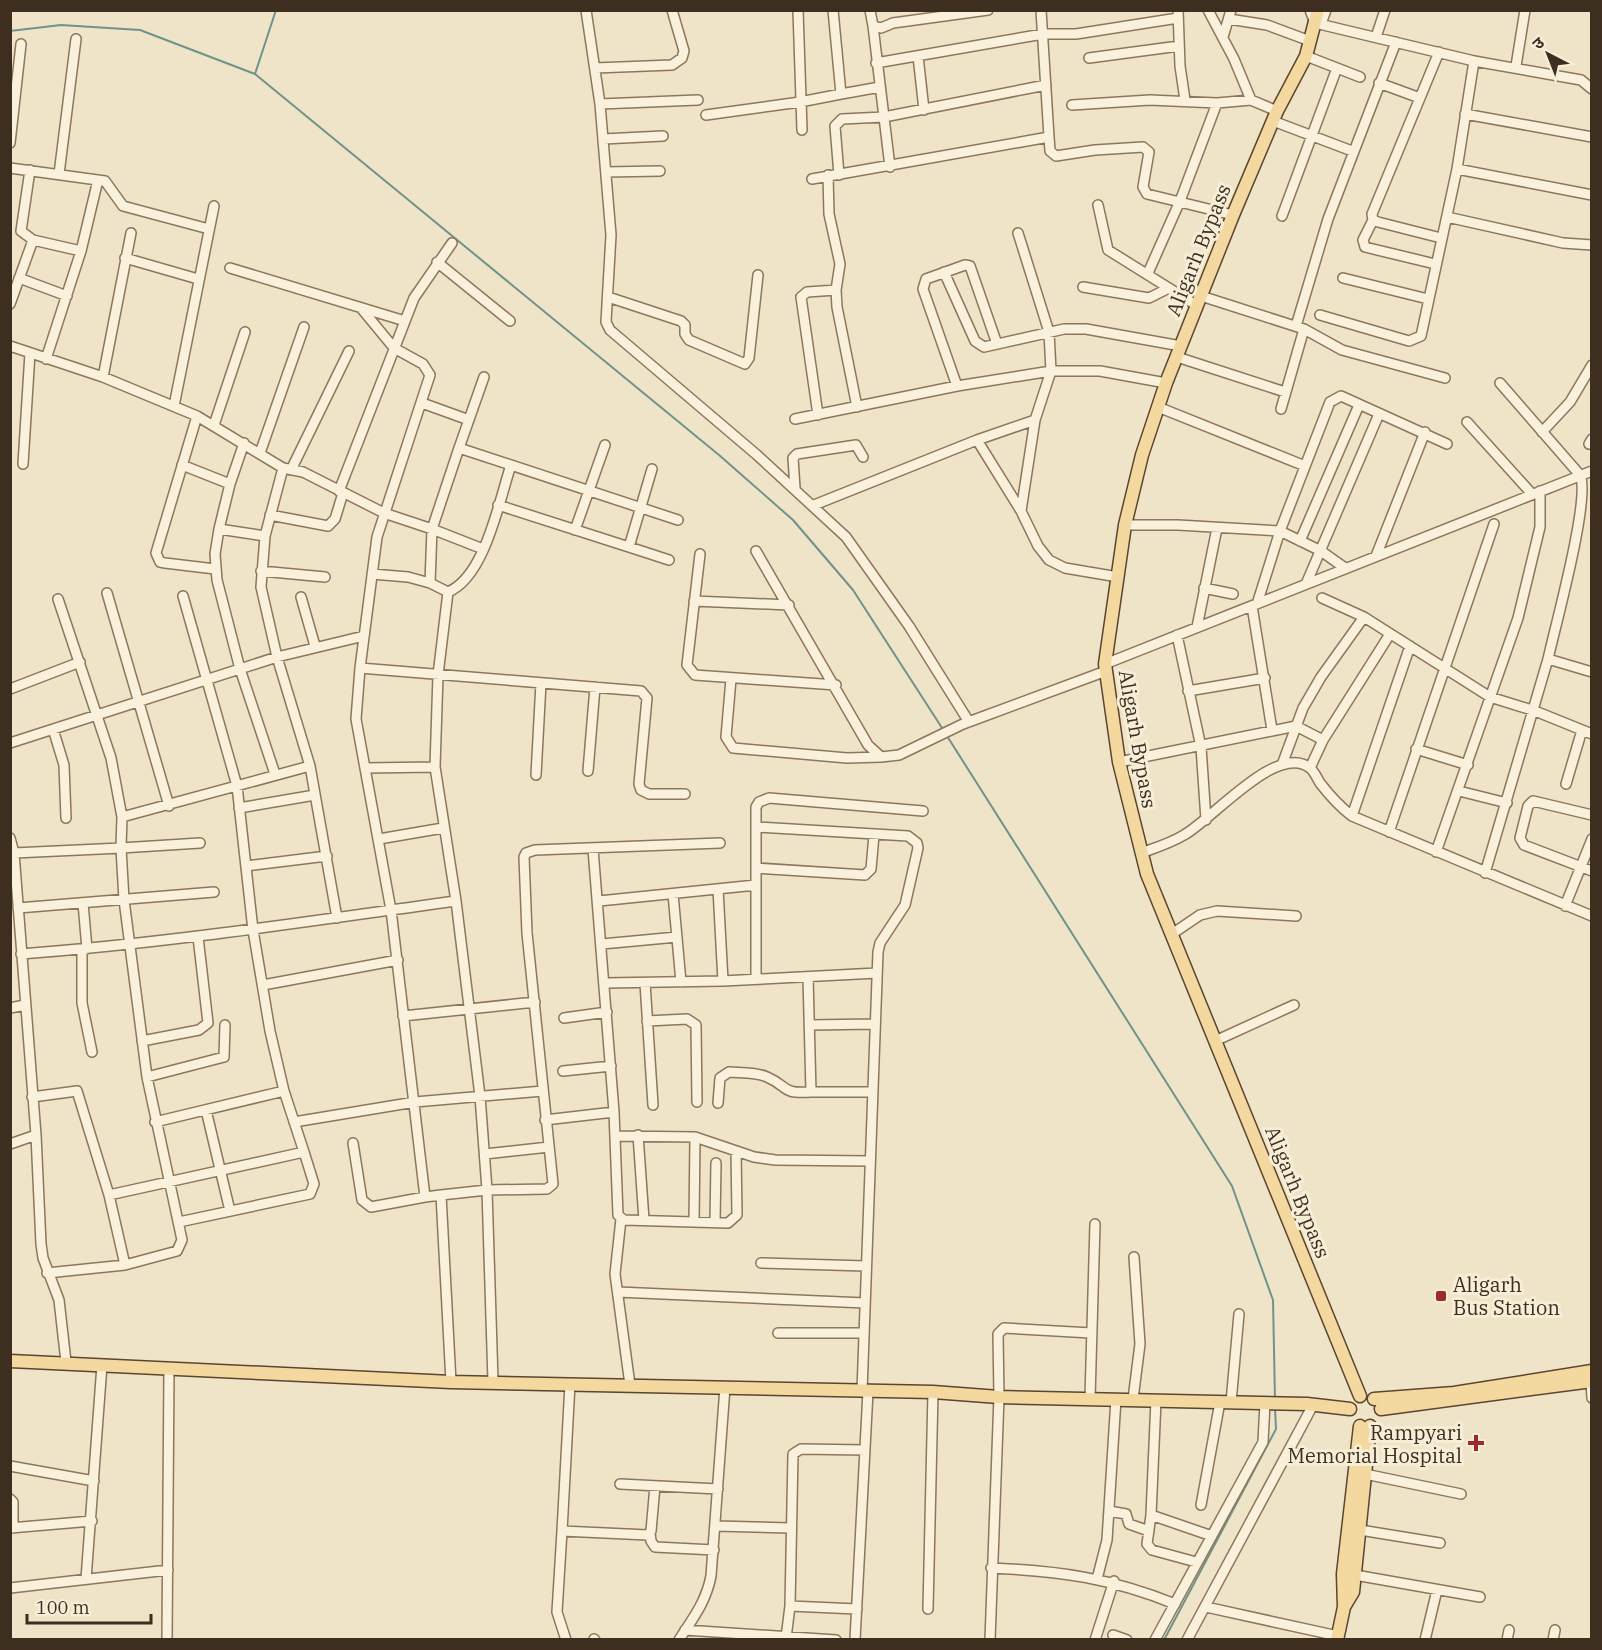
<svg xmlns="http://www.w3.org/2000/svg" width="1602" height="1650" font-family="'IBM Plex Serif','Noto Sans Devanagari',serif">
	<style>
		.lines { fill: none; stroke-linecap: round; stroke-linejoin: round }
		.stream { stroke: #6f938a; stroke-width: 2 }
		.minor-casing { stroke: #8d765c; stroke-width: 12 }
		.major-casing { stroke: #5b4430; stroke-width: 15 }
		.minor { stroke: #faf1dc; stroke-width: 9 }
		.major { stroke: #f3d9a0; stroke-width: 12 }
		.poi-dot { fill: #9e2a2b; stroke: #f7eed8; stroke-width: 2 }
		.labels { text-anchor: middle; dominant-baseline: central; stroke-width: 6; stroke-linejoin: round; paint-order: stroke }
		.street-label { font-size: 20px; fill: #3d2e20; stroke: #f7eed8 }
		.poi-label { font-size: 20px; fill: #3d2e20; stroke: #f7eed8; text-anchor: start }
	</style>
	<rect width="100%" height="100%" fill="#f0e4c8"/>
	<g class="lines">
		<path class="stream" d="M10,31L61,25L140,30L255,74L719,455L793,520L853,590L944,731
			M255,74L276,10
			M947,736L1232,1186L1273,1300L1275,1400
			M1164,1640L1276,1429L1275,1408"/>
		<defs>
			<path id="minor" d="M586,10L600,104L611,235L606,322L610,330L757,455L846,537L909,626L969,722
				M798,10L802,130
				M833,10L841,94L880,87
				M870,10L873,26L881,28L893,23L988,10
				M1041,10L1049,137
				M1178,10L1180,66L1185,100
				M1208,10L1234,59L1251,100
				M1310,10L1315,23L1474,61L1581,80L1592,89
				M1229,19L1267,25L1310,41
				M1321,24L1326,10
				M873,26L890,167
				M1223,37L1231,10
				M1376,37L1385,10
				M1439,52L1372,214L1373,220L1378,222L1441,238
				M918,56L924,110
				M1306,56L1360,77
				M1089,58L1179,46
				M876,63L1043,34H1076L1178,18
				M1516,66L1525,10
				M595,68L672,65L682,58L684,51L672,10
				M1379,83L1420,98
				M600,104L698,100
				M1072,105L1150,100L1217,103L1251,100L1277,111
				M1465,114L1592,137
				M706,115L800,102L841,94
				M1273,121L1352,151
				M603,139L663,136
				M10,143L21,44
				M10,168L105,181L123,206L209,229
				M1457,169L1592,195
				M30,170L21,231L33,240L81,251
				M606,172L660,171
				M59,174L76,39
				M828,175L829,214L840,264L836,290L837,307L857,407
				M839,175L835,126L842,119L884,117L1046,85
				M812,179L1049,137L1050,151L1056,156L1095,150L1143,147L1149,152L1143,187L1147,194L1233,215
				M1098,205L1108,250L1196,305
				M1282,216L1337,68
				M1447,217L1563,243L1592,245
				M1373,220L1363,240L1365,247L1435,264
				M1018,233L1049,332L1051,371H1100L1166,383
				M125,258L198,279
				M437,262L510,321
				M230,268L405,321
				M944,272L975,341L984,347L1064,329H1086L1181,346
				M1148,273L1180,201L1217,103
				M19,278L67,296
				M1343,278L1428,299
				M1083,287L1149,298L1169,288
				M1201,296L1304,329L1342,350L1445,378
				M608,297L681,321L685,325V334L689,340L745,364L749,358L758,275
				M10,304L33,240
				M361,308L394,348L423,364L430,375L377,537L360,668L356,719L391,910L425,1197L441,1195L451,1382
				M1320,315L1409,341L1421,336L1457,169L1474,61
				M1296,326L1328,219L1396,42
				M10,346L103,377L197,416L283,468
				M1177,357L1285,392
				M46,359L81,251L98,180
				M103,377L131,233
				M1500,383L1580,475C1591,497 1555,627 1548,659
				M422,403L469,420
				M174,406L214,206
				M1158,407L1305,466
				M1281,409L1304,329
				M818,415L801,297L807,292L836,290
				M197,416L156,553L160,562L165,563L215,569
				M795,419L957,386
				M1467,422L1532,494
				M214,425L245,332
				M1542,432L1570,402L1592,365
				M977,440L1021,511L1038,546L1049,560L1065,568L1118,577
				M1589,444L1592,439
				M459,448L484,377
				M260,453L304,327
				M23,464L30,353
				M182,465L230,484
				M291,470L349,351
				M795,488L793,458L797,454L856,445L863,457
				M339,491L414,298L452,243
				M498,505L629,547L652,469
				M814,505L977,440L1035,420L1051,371L957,386L923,289L926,279L965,265L970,266L997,344
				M1021,511L1035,420
				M270,515L328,526L335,519L343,493
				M1125,525H1178L1280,531L1330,402L1341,396L1447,444
				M219,529L230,484L244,443
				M575,530L605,445
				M265,536L219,529L215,554L217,580L240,669L275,774
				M1300,541L1359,405
				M629,547L669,560
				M483,549L432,529L459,448L678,520
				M756,551L868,745L881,757L899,755L963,724L1106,671
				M700,554L687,665L695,675L836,685
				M1376,556L1425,432
				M261,571L325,577
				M372,574L408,577L430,583
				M1306,584L1379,414
				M1204,588L1233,594
				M448,592C485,577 499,501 511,465
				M107,593L169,806
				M301,597L315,646
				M1322,598L1364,617L1490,697L1535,711L1592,734
				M58,599L111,758L122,817L310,766
				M694,601L789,605
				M1257,604L1280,531L1321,551L1345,568
				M1252,606L1272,730
				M1197,627L1217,528
				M1177,635L1201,747L1206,820
				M1105,664L1592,471
				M360,668L641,691L647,698L639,784L641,790L649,794H685
				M731,679L726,737L733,748L847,758L881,757
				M10,689L80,662
				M1188,691L1265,678
				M53,729L64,765L66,818
				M10,743L277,657L364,636
				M1416,749L1468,765
				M1119,762L1296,726L1323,740
				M1283,762L1303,708L1321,677L1364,617
				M365,768L435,767
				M1310,768L1323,740L1390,634
				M588,771L595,687
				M536,775L541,683
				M1566,784L1582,730
				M1459,791L1507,803
				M239,808L315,795
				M1592,815L1533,801L1528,806L1520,838L1524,845L1592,871
				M1352,816L1410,646
				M756,827L908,836L917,843L918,848L905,905L880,943L878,952L862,1391
				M1389,832L1494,524
				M10,838L14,853L36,1135L41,1244L43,1258L59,1300L66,1362
				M379,839L443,828
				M1436,852L1518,618L1540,527V491
				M14,853L121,848L122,817
				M1141,853C1155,848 1171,843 1184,835C1213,819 1277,742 1310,768C1314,771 1317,778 1320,783C1330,796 1339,806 1352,816L1592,916
				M246,866L327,856
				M756,868L865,875L871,869L874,835
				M1485,873L1548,659L1592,672
				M718,889L723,981
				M673,894L681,982
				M456,901L480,1096L487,1190L547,1189L553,1184L527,933L524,857L526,853L535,850L720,843
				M599,901L756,885
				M83,903L87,949
				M1565,906L1592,839
				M18,908L214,892
				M1172,934L1200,915L1217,911L1296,916
				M602,944L677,937
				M82,949V1003L92,1052
				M21,954C167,943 311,921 456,901L435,767L438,675L448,592L430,583L432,529L384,513L303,472L283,468L265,536L261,587L277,657L310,766L337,918
				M808,977L811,1092H872
				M756,978V807L759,802L769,798L923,811
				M606,983L723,981L877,973
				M645,983L653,1105
				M263,985L398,960
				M10,1008L25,1005
				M403,1016L535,1002
				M564,1018L607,1012
				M647,1021L687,1019L696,1025L697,1102
				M810,1025L874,1024
				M142,1041L199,1030L208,1023L198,937
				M1215,1041L1294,1005
				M563,1071L611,1066
				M147,1077L224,1057L225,1025
				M32,1097L77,1091L109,1195
				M718,1103L720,1078L729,1072C741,1073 756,1072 767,1077C790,1087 780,1094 811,1092
				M206,1110L230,1211
				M614,1112L618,1215L624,1220L728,1223L737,1215L736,1151
				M545,1120L614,1112L593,849
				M155,1122L284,1091
				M294,1122L415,1102L543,1091
				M638,1135L644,1220
				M615,1136L695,1137L754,1157L775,1160L870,1161
				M353,1143L362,1200L371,1207L425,1197
				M10,1144L36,1135
				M485,1154L549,1147
				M441,1195L487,1190L493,1381
				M621,1219L615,1274L630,1385
				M179,1222L310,1194L314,1184L304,1152
				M694,1222L695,1137
				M715,1222L716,1163
				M761,1263L866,1266
				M125,1265L177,1251L182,1240L147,1077L124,900L121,848L200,843
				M47,1273L125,1265L109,1195L304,1152L284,1091L270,1031L253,930L237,786L183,596
				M618,1292L865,1303
				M778,1333H864
				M1591,1381L1592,1398
				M570,1384L562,1531L648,1535L651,1531L655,1486
				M1090,1398L1095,1224
				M1133,1399L1140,1344L1134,1257
				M1156,1400L1151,1515L1147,1544L1152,1550L1196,1562
				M1231,1402L1239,1314
				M10,1466L94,1481
				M1365,1474L1461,1494
				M620,1484L718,1489
				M10,1499L13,1502V1528
				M1201,1505L1220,1402
				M1109,1511L1126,1514L1129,1524L1149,1531
				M1151,1515L1212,1536
				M716,1526L790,1528
				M10,1528L92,1521
				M1360,1530L1440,1543
				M562,1531L557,1612L566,1640
				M650,1533L651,1541L655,1547L714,1550
				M991,1568C1060,1571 1111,1578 1175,1604
				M1355,1575L1480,1597
				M86,1579L102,1365
				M1097,1579L1107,1540L1116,1399
				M10,1588L168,1570
				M790,1606L857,1609
				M1206,1607L1338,1636
				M928,1609L933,1392
				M685,1630L836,1640
				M1113,1635L1127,1640
				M786,1638L790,1606L793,1454L801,1449L865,1450
				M594,1639L595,1640
				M167,1640L169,1369
				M679,1640C693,1618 706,1602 711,1576L725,1387
				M855,1640L868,1391
				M990,1640L999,1397L998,1334L1004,1328L1091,1333
				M1095,1640L1114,1581
				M1155,1640L1263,1442L1265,1403
				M1187,1640L1313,1405
				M1425,1640L1437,1590
				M1507,1640L1509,1630
				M1553,1640L1555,1630"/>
			<path id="major" d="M1318,10L1306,56L1277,111L1233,215L1166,383L1142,455L1125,525L1105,664L1119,762L1147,874L1360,1396
				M10,1361L451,1382L933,1392L999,1397L1307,1404L1350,1409
				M1374,1399L1454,1393L1592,1371
				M1381,1409L1592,1381
				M1344,1607L1353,1592L1370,1426
				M1337,1640L1344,1607L1343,1574L1360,1426"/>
		</defs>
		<use href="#minor" class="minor-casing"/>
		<use href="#major" class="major-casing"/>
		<use href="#minor" class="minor"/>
		<use href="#major" class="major"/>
	</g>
	<g class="poi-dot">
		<rect x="1435" y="1290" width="12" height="12" rx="3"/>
		<path d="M1473 1434h6v6h6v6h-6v6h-6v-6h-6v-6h6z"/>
	</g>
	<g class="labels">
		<g class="street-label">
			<text transform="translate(1198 250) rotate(-68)">Aligarh Bypass</text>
			<text transform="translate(1138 739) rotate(80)">Aligarh Bypass</text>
			<text transform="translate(1298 1192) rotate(68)">Aligarh Bypass</text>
		</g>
		<g class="poi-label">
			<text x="1453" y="1284">Aligarh<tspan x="1453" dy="23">Bus Station</tspan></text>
			<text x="1462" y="1432" text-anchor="end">Rampyari<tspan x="1462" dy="23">Memorial Hospital</tspan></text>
		</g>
	</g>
	<rect width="1602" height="1650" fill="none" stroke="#3d2e20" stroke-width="24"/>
	<g transform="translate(1548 54) rotate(318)" stroke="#f7eed8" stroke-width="4.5" paint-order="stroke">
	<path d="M0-4.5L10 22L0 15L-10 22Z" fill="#3d2e20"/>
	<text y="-9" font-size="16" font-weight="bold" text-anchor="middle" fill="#3d2e20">उ</text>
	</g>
	<path d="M27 1614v9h124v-9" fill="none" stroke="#3d2e20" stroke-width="3"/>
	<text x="36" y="1614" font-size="18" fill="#3d2e20" stroke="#f7eed8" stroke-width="4.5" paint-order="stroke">100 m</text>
</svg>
